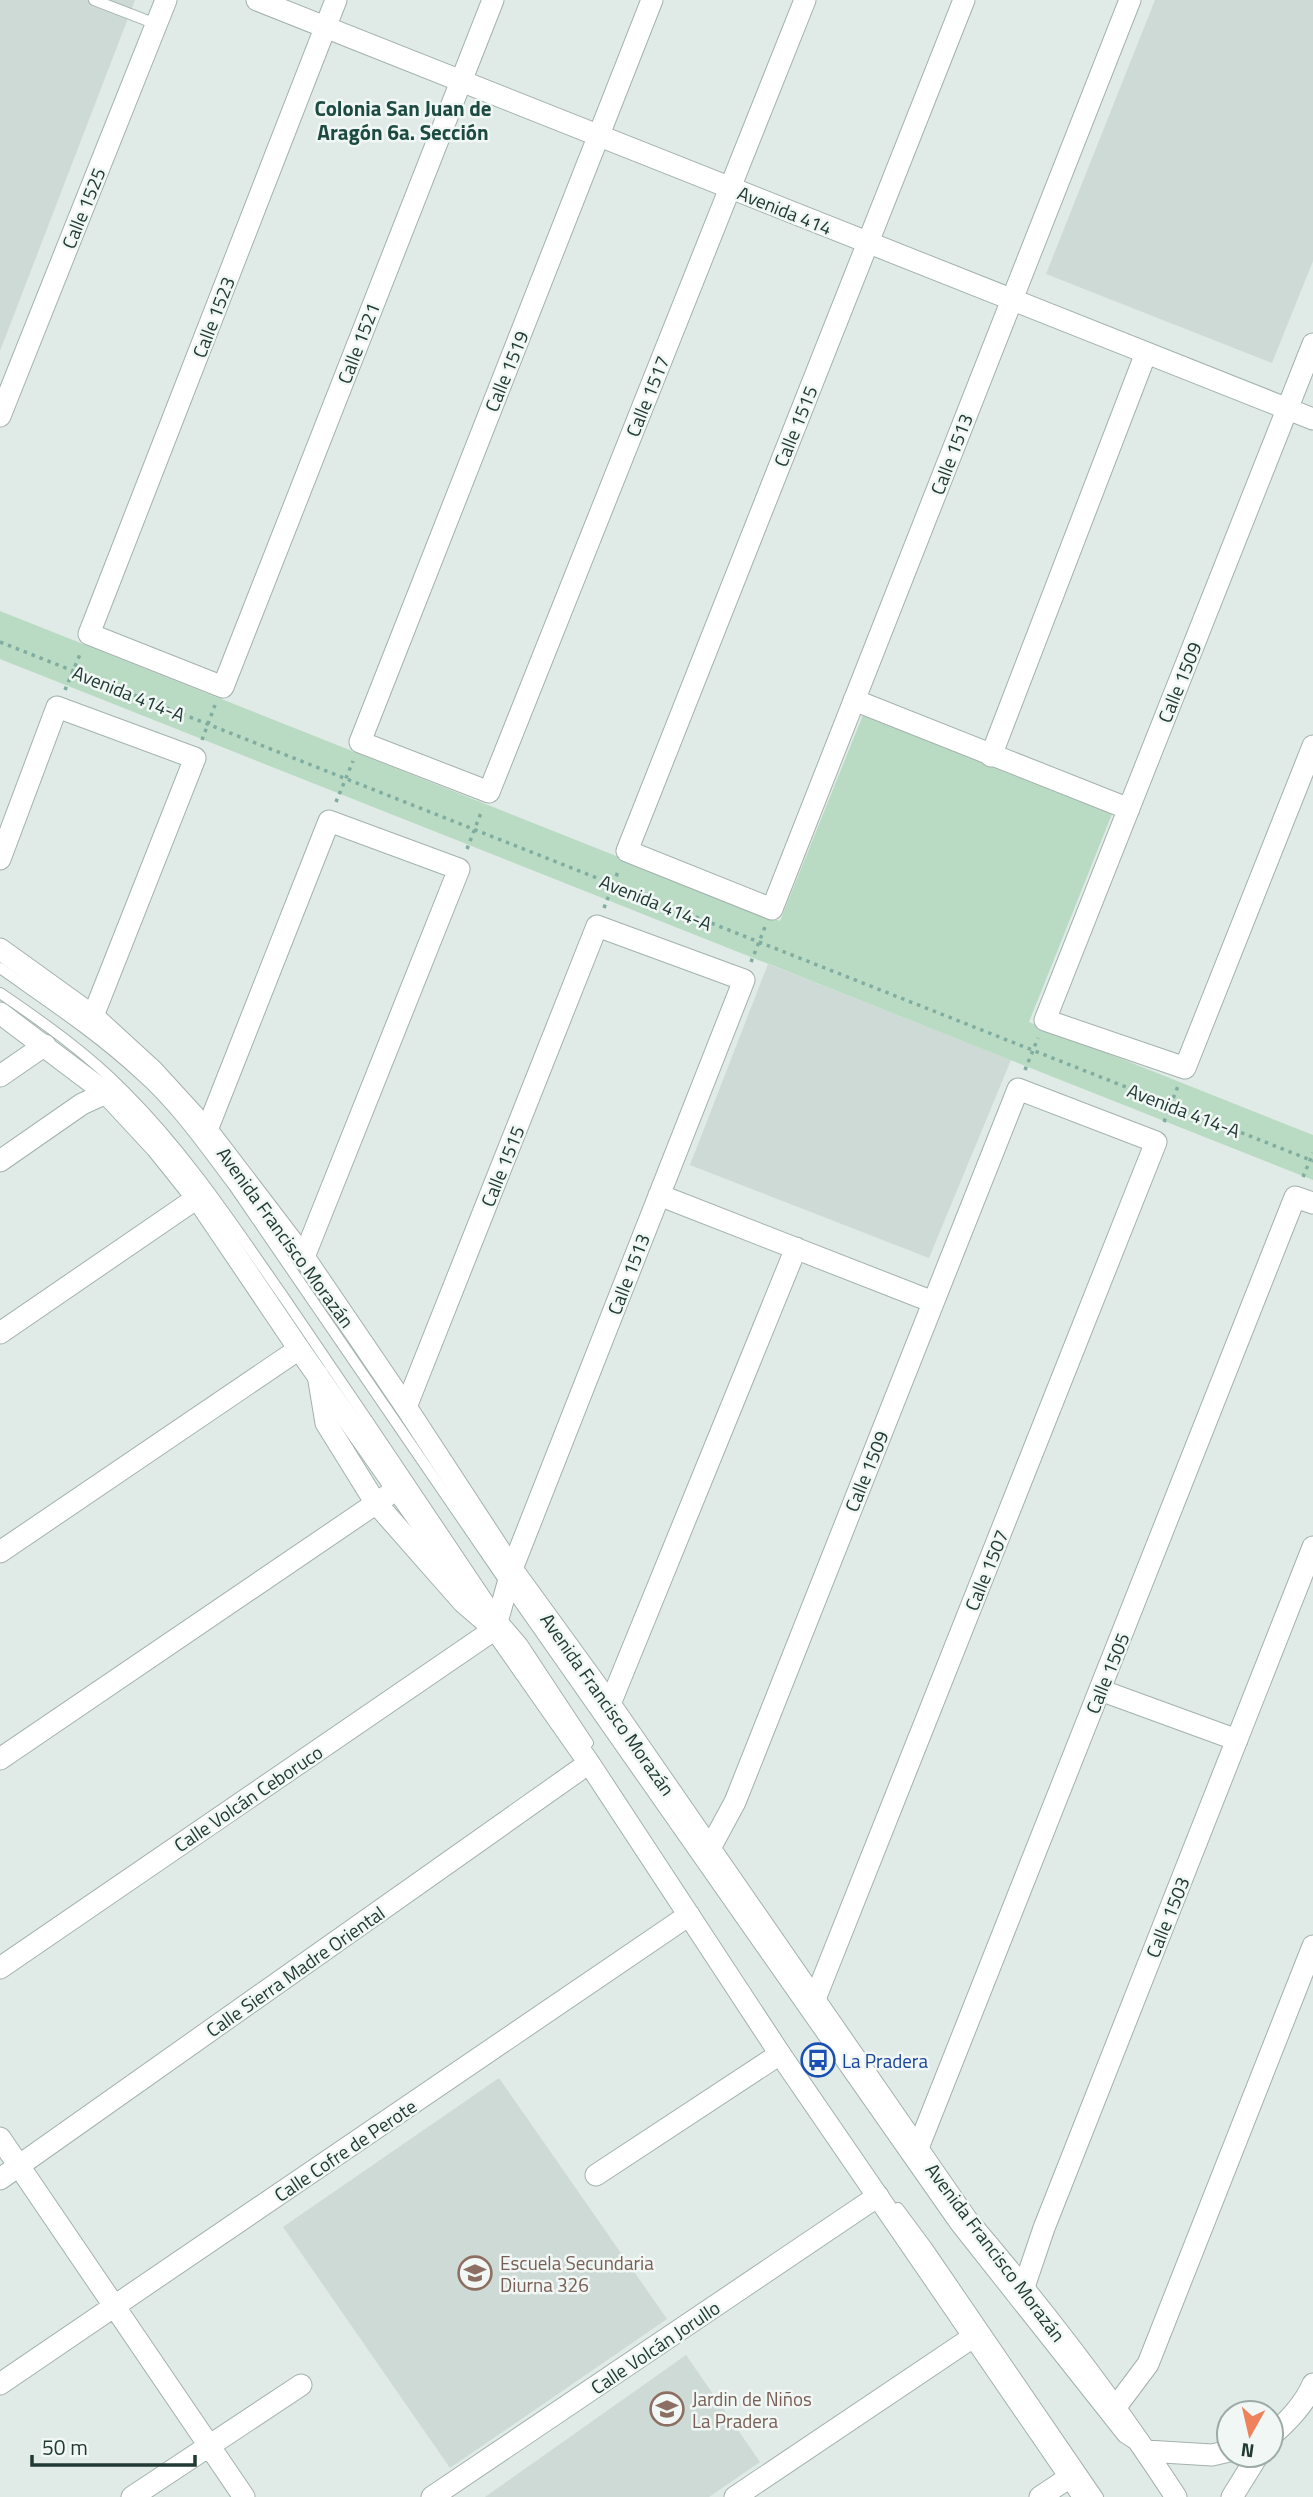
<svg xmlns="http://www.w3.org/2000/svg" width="1313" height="2497" font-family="'Titillium Web',sans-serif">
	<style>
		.built { fill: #cedad5 }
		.green { fill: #b9dbc3 }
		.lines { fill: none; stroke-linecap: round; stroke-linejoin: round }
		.service-casing { stroke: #a3b2ad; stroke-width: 12 }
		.minor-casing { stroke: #a3b2ad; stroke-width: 23 }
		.tertiary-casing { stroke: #a3b2ad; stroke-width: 23 }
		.path { stroke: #81ada0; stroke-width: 3.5; stroke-dasharray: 3.5 5; stroke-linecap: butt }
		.service { stroke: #fff; stroke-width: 10 }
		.minor { stroke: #fff; stroke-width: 21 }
		.tertiary { stroke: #fff; stroke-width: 21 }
		.labels { text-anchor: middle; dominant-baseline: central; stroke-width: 5; stroke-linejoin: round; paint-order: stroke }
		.street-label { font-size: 19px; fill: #213a34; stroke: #f0f7f4 }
		.transit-label { font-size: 19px; fill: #164399; stroke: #f0f7f4; text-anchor: start }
		.education-label { font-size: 19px; fill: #785e54; stroke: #f0f7f4; text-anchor: start }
		.neighbourhood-label { font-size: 21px; font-weight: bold; fill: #1e4b41; stroke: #f0f7f4 }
	</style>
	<rect width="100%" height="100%" fill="#e0eae6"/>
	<path class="built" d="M0,0H135L0,351Z
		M1155,0H1313V261L1272,363L1046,274Z
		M768,964L1011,1060L929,1258L690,1165Z
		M499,2078L667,2319L450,2468L283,2227Z
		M686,2355L760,2462L709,2497H485Z"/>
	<path class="green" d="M0,611L780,921L863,715L1112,814L1029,1022L1313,1135V1180L0,659Z"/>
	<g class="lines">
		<defs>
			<path id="service" d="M94,0L156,24
				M0,968C48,1002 98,1035 141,1075C177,1107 205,1148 234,1186L508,1586L956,2226L1123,2437L1134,2444
				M0,993C44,1023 88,1054 125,1092C188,1155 236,1229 287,1302C358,1406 428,1510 498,1615L522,1643L588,1743
				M898,2208L927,2247L1098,2497"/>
			<path id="minor" d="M336,0L89,634L223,687L493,0
				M652,0L360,742L489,792L805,0
				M964,0L627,851L772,909L1130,0
				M1313,344L1045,1020L1185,1068L1313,746
				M854,700L1129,809
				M991,756L1146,353
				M0,859L57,707L195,758L93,1016
				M0,1076L45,1045
				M207,1130L329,821L459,869L304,1257
				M0,1161L82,1104L106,1093
				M659,1195L933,1302
				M0,1333L197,1198
				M318,1375L326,1423L375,1502L463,1602L485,1621
				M406,1407L597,926L744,980L512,1569L495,1629
				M0,1552L299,1349
				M1100,1690L1237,1740
				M610,1704L796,1248
				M0,1759L397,1489
				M709,1850L735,1802L1018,1089L1156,1142L815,1999
				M0,1968L495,1629
				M0,2138L244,2497
				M918,2148L1295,1197L1313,1203
				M596,2175L780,2054
				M1024,2287L1044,2228L1313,1547
				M0,2384L689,1915
				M1115,2408L1148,2364L1313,1946
				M132,2497L301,2385
				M432,2497L878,2196
				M735,2497L973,2337
				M1040,2497L1070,2477"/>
			<path id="tertiary" d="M257,0L1313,419
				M0,416L166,0
				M0,949L93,1016L153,1071L207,1130L304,1257L406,1407L512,1569L610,1704L967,2220C1042,2308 1113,2400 1176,2497
				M0,1013L106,1093L157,1148L197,1198L299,1349L589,1763L780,2054L1084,2497
				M0,2179L589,1763
				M1271,2436C1288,2421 1304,2405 1313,2384
				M1146,2451L1212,2455L1229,2451
				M1232,2497L1258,2455"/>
		</defs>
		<use href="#service" class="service-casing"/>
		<use href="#minor" class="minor-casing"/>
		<use href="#tertiary" class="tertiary-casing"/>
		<path class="path" d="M0,642L1313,1161
			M65,690L81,652
			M202,740L215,705
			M336,802L353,761
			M467,849L482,810
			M604,908L619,869
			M751,962L765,927
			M1025,1070L1038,1038
			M1164,1122L1178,1086
			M1303,1177L1313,1153"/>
		<use href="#service" class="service"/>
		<use href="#minor" class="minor"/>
		<use href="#tertiary" class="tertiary"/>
	</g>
	<defs>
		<symbol id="bus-ring" viewBox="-11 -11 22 22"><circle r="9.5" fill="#f0f7f4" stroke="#1a4fb4" stroke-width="1.5"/><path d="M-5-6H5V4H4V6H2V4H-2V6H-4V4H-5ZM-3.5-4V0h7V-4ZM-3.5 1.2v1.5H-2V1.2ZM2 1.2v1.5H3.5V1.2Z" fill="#1a4fb4"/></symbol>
		<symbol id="school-ring" viewBox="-11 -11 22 22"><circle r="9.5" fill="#f0f7f4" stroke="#8d6e63" stroke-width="1.5"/><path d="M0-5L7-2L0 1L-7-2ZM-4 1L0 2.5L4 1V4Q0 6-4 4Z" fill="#8d6e63"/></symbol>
	</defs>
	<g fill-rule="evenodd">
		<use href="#bus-ring" x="799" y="2041" width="38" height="38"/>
		<use href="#school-ring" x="456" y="2254" width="38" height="38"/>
		<use href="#school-ring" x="648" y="2390" width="38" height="38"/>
	</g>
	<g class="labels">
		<g class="street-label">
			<text transform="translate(83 208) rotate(-68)">Calle 1525</text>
			<text transform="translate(785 210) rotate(22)">Avenida 414</text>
			<text transform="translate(213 317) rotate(-69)">Calle 1523</text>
			<text transform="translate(358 343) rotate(-69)">Calle 1521</text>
			<text transform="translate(506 371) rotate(-68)">Calle 1519</text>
			<text transform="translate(647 396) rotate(-68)">Calle 1517</text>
			<text transform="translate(795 426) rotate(-68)">Calle 1515</text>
			<text transform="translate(951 454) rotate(-69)">Calle 1513</text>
			<text transform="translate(1179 682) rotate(-68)">Calle 1509</text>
			<text transform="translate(129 693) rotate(22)">Avenida 414-A</text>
			<text transform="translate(656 902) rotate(22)">Avenida 414-A</text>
			<text transform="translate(1184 1110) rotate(21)">Avenida 414-A</text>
			<text transform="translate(502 1166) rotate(-68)">Calle 1515</text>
			<text transform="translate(286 1237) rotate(54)">Avenida Francisco Morazán</text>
			<text transform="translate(628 1274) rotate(-69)">Calle 1513</text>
			<text transform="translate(866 1471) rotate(-68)">Calle 1509</text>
			<text transform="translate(986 1570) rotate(-68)">Calle 1507</text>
			<text transform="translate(1107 1673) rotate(-68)">Calle 1505</text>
			<text transform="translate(608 1704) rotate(55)">Avenida Francisco Morazán</text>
			<text transform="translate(248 1798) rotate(-34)">Calle Volcán Ceboruco</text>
			<text transform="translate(1167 1917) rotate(-68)">Calle 1503</text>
			<text transform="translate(295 1971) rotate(-35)">Calle Sierra Madre Oriental</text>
			<text transform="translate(345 2150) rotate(-34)">Calle Cofre de Perote</text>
			<text transform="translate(996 2252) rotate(53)">Avenida Francisco Morazán</text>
			<text transform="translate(655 2347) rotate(-34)">Calle Volcán Jorullo</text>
		</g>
		<g class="transit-label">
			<text x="842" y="2060">La Pradera</text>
		</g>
		<g class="education-label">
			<text x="500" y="2262">Escuela Secundaria<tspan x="500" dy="22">Diurna 326</tspan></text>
			<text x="692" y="2398">Jardin de Niños<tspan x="692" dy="22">La Pradera</tspan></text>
		</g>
		<g class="neighbourhood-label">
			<text x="403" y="108">Colonia San Juan de<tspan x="403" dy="24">Aragón 6a. Sección</tspan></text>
		</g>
	</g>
	<g transform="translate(1250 2434) rotate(188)"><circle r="33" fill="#f0f7f4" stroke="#9daba7" stroke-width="2"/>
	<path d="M0-5L12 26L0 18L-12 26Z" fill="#ed825b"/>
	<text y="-10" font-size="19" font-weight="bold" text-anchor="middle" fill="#213a34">N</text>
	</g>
	<path d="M32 2455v10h163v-10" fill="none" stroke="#213a34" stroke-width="3.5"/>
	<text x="42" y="2455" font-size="21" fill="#213a34" stroke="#f0f7f4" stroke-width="5" paint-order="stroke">50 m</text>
</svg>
